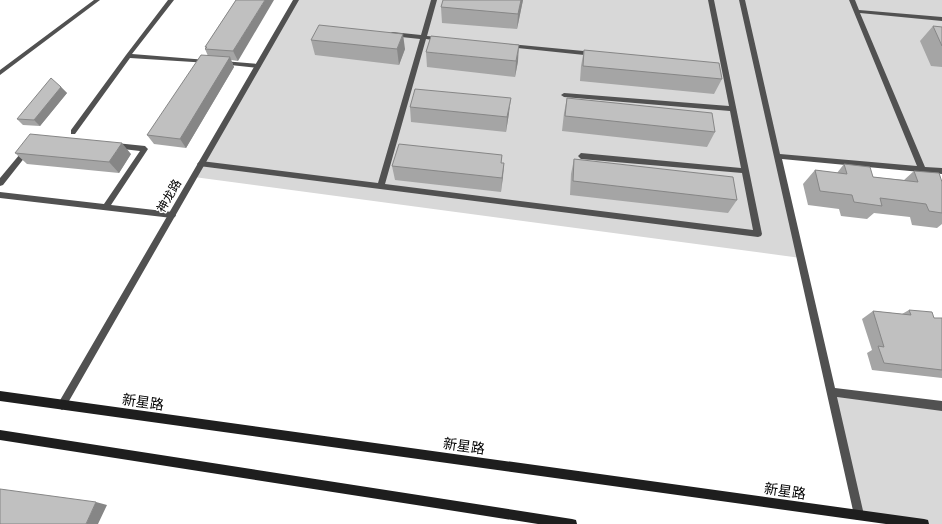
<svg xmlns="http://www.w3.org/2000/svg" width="942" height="524" font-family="'Roboto Condensed','Noto Sans SC',sans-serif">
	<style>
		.green { fill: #d8d8d8 }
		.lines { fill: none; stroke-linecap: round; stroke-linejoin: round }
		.service { fill: #515151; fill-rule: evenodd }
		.minor { fill: #515151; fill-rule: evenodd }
		.secondary { fill: #1e1e1e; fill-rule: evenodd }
		.wall { fill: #a5a5a5 }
		.shaded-wall { fill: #868686 }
		.building { fill: #c0c0c0; stroke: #868686 }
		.labels { text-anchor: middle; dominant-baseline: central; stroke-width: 3; stroke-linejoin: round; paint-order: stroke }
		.street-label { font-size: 12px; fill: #000; stroke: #fff }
		.near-street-label { font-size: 14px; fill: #000; stroke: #fff }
	</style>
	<rect width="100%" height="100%" fill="#fff"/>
	<path class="green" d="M296,0H942V171L777,156L801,258L194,177Z
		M831,392L942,406V524H924L859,515Z"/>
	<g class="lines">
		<path class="service" d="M168,0H174L132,54L207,60L210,62L209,63L130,58L75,134H71V130L126,55Z
			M431,0H437L427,36L440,37L443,39L440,41L426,39L385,184L753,230L742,173L581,159L578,156L581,153L741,168L730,111L564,97L561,95L564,93L729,106L708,0H714L762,234L761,236L758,237L199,166L197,164L199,162L201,161L378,183L420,39L392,36L389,34L392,32L421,35Z
			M739,0H745L780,154L917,166L849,0H855L859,10L942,17V21L860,13L925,167L942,168V174L782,159L835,388L942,401V411L837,397L864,515L863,519L859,520L855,519L854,515Z
			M510,44L594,52L597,54L594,56L508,47V45Z
			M223,61L258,64L261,66L258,68L221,64L220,63Z
			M116,143L145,146L148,149L111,205L172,212L175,213L176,215L175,217L172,218L0,198V192L104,204L140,151L114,148L113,146L114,144Z
			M27,147L29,148L30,150L29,152L3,185L0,186V178L25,148Z"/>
		<path class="minor" d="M94,0H100L0,75V70Z
			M293,0H299L65,408L62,410L59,408L57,405L59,402Z"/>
		<path class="secondary" d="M0,391L924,519L928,520L929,524H886L0,401Z
			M0,430L572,519L576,520L577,524H538L0,440Z"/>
	</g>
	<path class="wall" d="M236,0L238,61L231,60L234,67L186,148L154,144L147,135L208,56L205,49L206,48L205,47Z
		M523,0L517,29L442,23L441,7Z
		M933,26L942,27V67L931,66L920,41Z
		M311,40L405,49L399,65L315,55Z
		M584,50L722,79L714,94L580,81L581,66Z
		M426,52L518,61L515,77L427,67Z
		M61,87L67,93L40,126L23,125L17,119Z
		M567,98L715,132L707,147L562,131L564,113Z
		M410,107L509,113L506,132L411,122Z
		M15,153L131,154L119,173L27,164Z
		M502,155L501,163H504L501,192L395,180L392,166Z
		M574,159L737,200L728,213L570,195L571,174Z
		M844,164L873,177L904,180L914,171L942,182V224L937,228L912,225L910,217L874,213L867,219L841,216L839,209L808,205L803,184L815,170L837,173Z
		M909,310L934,318H942V378L872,370L867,353L872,350L862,319L873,311L902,314Z"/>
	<path class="shaded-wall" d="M265,0H274L238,61L233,51Z
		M521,0H523L517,29L518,14Z
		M403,34L405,49L399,65L397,49Z
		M519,45L518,61L515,77L516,61Z
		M230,57L234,67L186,148L180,139Z
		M61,87L67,93L40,126L34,120Z
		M511,98L509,113L506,132L507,117Z
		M122,143L131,154L119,173L109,162Z
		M504,163L503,177L501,192L502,178Z
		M96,502L107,505L98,524H86Z"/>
	<path class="building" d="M236,0H265L233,51L205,49L207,47H205Z
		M443,0H521L518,14L441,7Z
		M319,25L403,34L397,49L311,40Z
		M933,26L942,27V46Z
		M431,36L519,45L516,61L426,52Z
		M584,50L719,63L722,79L583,66Z
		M201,55L230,57L180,139L147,135Z
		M51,78L61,87L34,120L17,119Z
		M415,89L511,98L507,117L410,107Z
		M567,98L712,113L715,132L565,116Z
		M30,134L122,143L109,162L15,153Z
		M399,144L502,155L501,163H504L502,178L392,166Z
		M574,159L733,177L737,200L573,181Z
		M844,164L870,167L873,177L918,182L914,171L939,173L942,182V213L929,211L926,204L880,198L882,206L854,202L852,195L820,191L815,170L847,174Z
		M909,310L932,312L934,318H942V370L884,363L878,346L884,347L873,311L911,315Z
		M0,489L96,502L86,524H0Z"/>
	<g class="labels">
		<g class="street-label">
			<text transform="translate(169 196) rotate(-60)">神龙路</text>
		</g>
		<g class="near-street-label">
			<text transform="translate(143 402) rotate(8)">新星路</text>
			<text transform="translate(464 446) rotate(8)">新星路</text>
			<text transform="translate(785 491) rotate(8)">新星路</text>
		</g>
	</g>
</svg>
